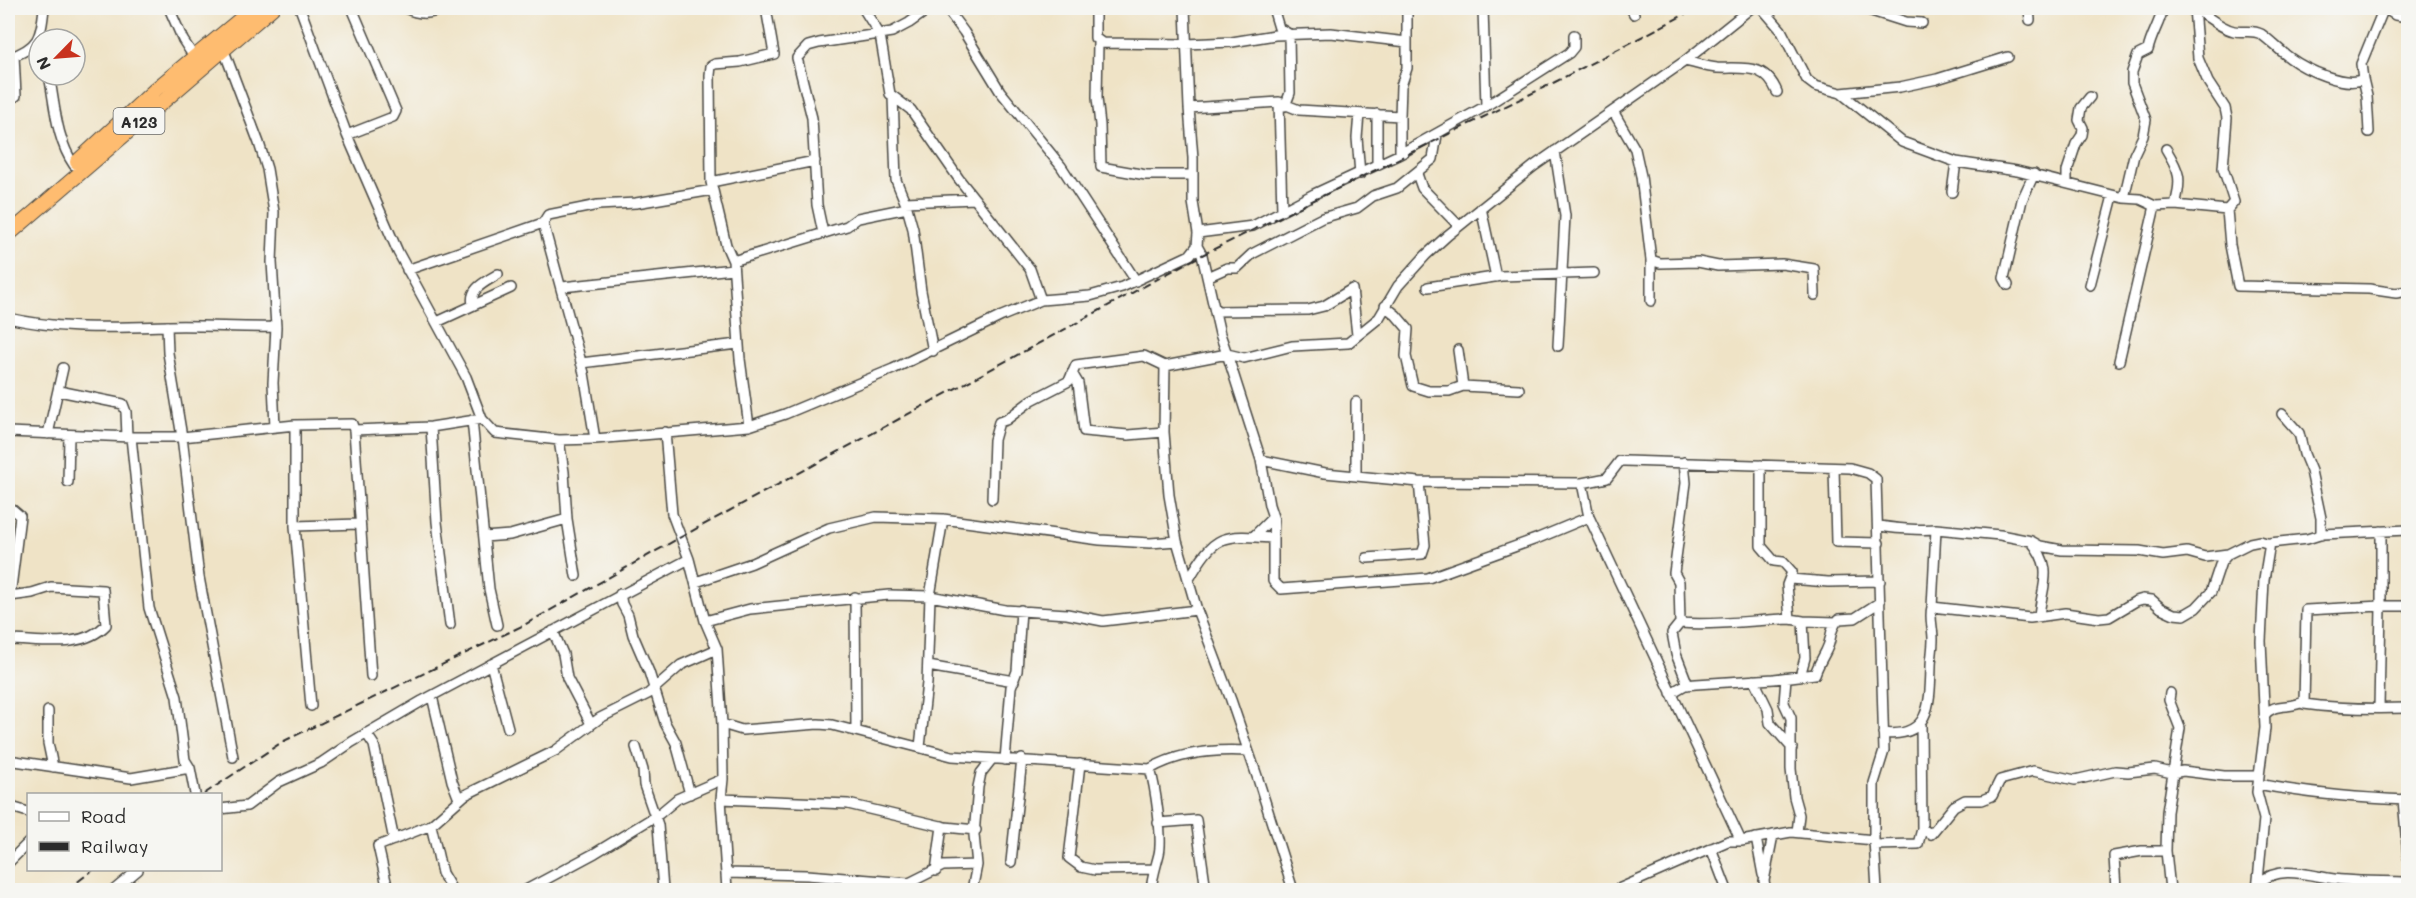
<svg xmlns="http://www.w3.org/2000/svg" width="2416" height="898" font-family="Mali,sans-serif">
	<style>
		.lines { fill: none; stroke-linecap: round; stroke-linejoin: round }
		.minor-casing { stroke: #484742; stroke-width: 12 }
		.highway-casing { stroke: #484742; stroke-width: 16 }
		.minor { stroke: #fff; stroke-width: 9 }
		.highway { stroke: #febc70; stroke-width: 14 }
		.rail { stroke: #2b2b2b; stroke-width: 2; stroke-dasharray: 9 4.5; stroke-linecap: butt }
		.labels { text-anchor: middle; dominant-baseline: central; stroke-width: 4.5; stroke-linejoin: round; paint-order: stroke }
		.shield { fill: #f6f6f2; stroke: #686867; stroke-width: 1.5 }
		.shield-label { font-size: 16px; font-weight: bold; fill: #2b2b2b }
	</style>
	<rect width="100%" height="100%" fill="#f6f6f2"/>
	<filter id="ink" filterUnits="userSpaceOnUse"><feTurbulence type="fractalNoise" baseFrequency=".0167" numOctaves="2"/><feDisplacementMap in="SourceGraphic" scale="12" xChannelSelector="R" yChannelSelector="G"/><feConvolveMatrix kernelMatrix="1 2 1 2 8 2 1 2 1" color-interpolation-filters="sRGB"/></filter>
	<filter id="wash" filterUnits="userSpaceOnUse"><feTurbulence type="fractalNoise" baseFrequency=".008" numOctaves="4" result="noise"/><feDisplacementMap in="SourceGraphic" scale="24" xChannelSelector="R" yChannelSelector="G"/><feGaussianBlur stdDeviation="1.35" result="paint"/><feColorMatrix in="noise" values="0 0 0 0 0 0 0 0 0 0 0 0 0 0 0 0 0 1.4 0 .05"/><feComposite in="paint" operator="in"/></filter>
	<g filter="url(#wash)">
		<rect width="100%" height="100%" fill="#efe3c6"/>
	</g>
	<g filter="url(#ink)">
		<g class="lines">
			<defs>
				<path id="minor" d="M169,8L183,40L194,57
					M300,8L347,135L398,252L466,377L482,419L495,433L559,440L595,439L749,426L785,414L893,369L1002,316L1041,300L1090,296L1122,287L1190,255L1197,246L1198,233L1193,202V158L1189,108L1185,8
					M405,8C419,15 430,15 444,8
					M863,8L880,35L890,94L911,110L959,179L1030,269L1041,300
					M946,8L964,32L1000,91L1061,166L1136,281
					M1095,8V38L1102,43L1186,44L1232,42L1275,35L1331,33L1407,42
					M1273,8L1279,28L1289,34L1290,93L1285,106
					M1631,8L1634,14
					M1762,8L1781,30L1807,80L1815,86L1841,93L1902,142L1956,162L2017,171L2124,198L2140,199L2155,206L2175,205L2227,210L2230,245L2238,286L2369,289L2396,293L2408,291
					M1862,8L1906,22L1922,23
					M2029,8L2030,20
					M2194,8C2206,15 2220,28 2234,31C2243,33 2252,29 2261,34C2271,41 2280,51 2290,58C2305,69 2345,88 2363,79L2361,64L2384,8
					M2194,8L2198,58L2208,82L2225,108L2227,118L2223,168L2234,202L2227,210
					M2384,8L2395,15L2408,17
					M1098,42L1097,98L1100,125L1101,167L1146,175H1193
					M223,48L259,143L267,169L274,212L272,262L276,327L273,383L275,427
					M8,58C39,48 41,37 44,8
					M1685,61C1695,63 1707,67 1717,68C1745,69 1765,63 1777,92
					M49,75C55,105 56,139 74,165
					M2363,79L2367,96L2369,132
					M1841,93L1900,87L1937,79L2008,57
					M893,97L896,180L905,202L975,199
					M8,101L16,96L14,55
					M1279,102L1282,211
					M1486,106L1569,53L1574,47V35
					M1189,108L1279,102L1299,110L1400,116
					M1613,111L1635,149L1641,176L1651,260L1660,263L1698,262L1718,266L1782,264L1814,269L1815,295
					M1359,114L1357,138L1360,174
					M347,135L393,117L396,111L352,8
					M2166,149C2180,172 2182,179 2175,205
					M1555,151L1565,216L1558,346
					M1400,154V116L1401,86L1407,68V8
					M1377,165V114
					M1417,174L1422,188L1459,226
					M711,182L815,161
					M2067,182V171L2076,144L2082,135L2083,128L2079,120L2081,108L2090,97
					M1952,192L1956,162
					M2124,198L2134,155L2143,136L2146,120L2132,83V72L2138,55L2148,50C2151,35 2160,23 2163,8
					M906,204L913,229L921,291L933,351
					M1481,208L1496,277
					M543,223L584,373L595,439
					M823,233L817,205L812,118L797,58L808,46L819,43L892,32L909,23L930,8
					M1198,233L1253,226L1314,194L1400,154L1486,106L1483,8
					M1197,246L1202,255L1220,334L1227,354L1165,366L1164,432L1169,495L1177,541L1197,610L1231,700L1258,779L1293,890
					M1651,260V301
					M733,261L847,226L858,218L907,208
					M407,270L543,223L548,215L598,205L636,203L713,190
					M1207,277L1227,268H1237L1252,254L1322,218L1357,208L1373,196L1397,188L1433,159L1437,135
					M2008,285L2004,278L2022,200L2034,174
					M2090,285L2113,196
					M562,287L733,269
					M1428,287L1501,276L1594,273
					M473,304C469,288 486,282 498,274
					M1385,306L1396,315L1408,329L1406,356L1413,386L1429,391H1449L1463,386L1519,389
					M1215,311L1308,310L1324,306L1352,289L1357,335
					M8,318C66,331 111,327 169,326C205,325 241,328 276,327
					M437,322L511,288
					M167,326L168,353L182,437L199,577L233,757
					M1458,350L1463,386
					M2119,361L2155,206
					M581,363L738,344
					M1072,373L1078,383L1084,431L1128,435L1164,432
					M59,391L123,404L126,412L127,437
					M1356,402V475
					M2282,414L2299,433L2304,454L2311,471L2321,518V535
					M472,420L489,589L497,625
					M295,425V526L311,706
					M749,426L740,359L733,261L726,245L711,182L710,75L711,66L715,64L740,62L774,54L766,8
					M431,427L437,522L450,625
					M354,430L371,676
					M8,432L131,437H182L295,425L352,424L354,430L431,427L482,419
					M665,432L672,514L689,559L705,621L717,649L722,724L723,779L721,799L727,890
					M48,434L63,368
					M131,437L149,608L177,697L185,760L190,768L195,794
					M559,440L564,472L567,519L576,576
					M1261,460L1325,473L1419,482L1582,483L1607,478L1620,461H1625L1850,468L1868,473L1876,479L1884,751L1874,783V840L1791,832L1741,841
					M1684,462L1686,483L1674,573L1679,582L1680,623L1672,633L1676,654L1688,685
					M1761,465V546L1774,561L1783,562L1792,572L1787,585L1790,619L1803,621
					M1834,468L1836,542L1879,543
					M68,482L69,435
					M1582,483L1589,517L1741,841H1728L1616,890
					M992,499L994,440L999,422L1006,420L1032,400L1069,381L1076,365L1144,356L1165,366
					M8,508L13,510L20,516L10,596L8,597
					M1878,525C1889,529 1923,530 1936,529L1932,607L2030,618L2065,613L2099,618L2109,617L2136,601L2143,599L2152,600L2161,608L2174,614L2184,615L2196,608L2211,592L2221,562L2228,554L2250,543L2260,541L2270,544
					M295,526L359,524
					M1936,529L2000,535L2031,541C2055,570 2042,583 2039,616
					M2381,531V606H2408
					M1254,536L1273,517
					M484,537L510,535L567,519
					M1273,538V581L1281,589L1428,578L1536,539L1589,517
					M2031,541L2040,546L2062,550L2139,551L2163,555L2187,552L2205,557L2228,554
					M1367,558L1422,554L1425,545L1419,482
					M1189,579C1215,534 1222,534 1273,538L1274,520L1269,505L1261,460L1227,354L1244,358L1292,346L1348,343L1379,318L1398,286L1426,255L1448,235L1534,166L1685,61L1751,8
					M1790,579L1828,582L1880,581
					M696,582L752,563L829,528L876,517L943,519L1100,540L1150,543L1177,541
					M620,594L622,604L628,615L633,635L649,672L665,723L676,743L690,794
					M855,597L856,730
					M705,621L750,609L889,595L930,596L1005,610L1067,614L1103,621L1197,610
					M1680,623C1717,626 1753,620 1790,619
					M553,631L563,654L567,678L591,724
					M8,640C39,640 82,650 106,625L103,590L51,587L32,593L10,596
					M491,664L508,728
					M928,666L1014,681
					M1800,676L1805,658L1803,621L1836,622
					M1786,678L1784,703L1791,718V769L1794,797L1799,815L1797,832
					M1754,680L1768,709L1770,723L1792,748
					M1671,693L1685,685L1696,684L1774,679L1815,674C1818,665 1822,659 1826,651C1833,638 1828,631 1839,619L1855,618L1880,602
					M432,696L452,781L459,799
					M2379,708L2381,606L2306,610L2304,704C2339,709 2374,709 2408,708
					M48,711V743L53,767
					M2264,716C2274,701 2292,710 2304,701
					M722,724L742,730L818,724L832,725L952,756L1150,769
					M366,733L374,745L394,840
					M1883,733C1930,739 1930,704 1931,667C1931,658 1933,649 1933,639C1933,628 1929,617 1932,607
					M636,747L643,770L644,785L658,825L663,890
					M920,747L927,683L930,596L943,519
					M8,760L131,778L190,768
					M1005,760L1011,687L1017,671L1021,610
					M1080,764L1069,858L1081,867L1095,870L1154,869
					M2258,784C2308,794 2358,798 2408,800
					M721,799L848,804L945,827L976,830
					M2403,799L2408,857
					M8,806L28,812
					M220,809L247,806L279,782L321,763L352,742L422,701L689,559
					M1158,823L1196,820L1206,890
					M431,825L442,873L452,890
					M1922,829L1931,834L1954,806L1965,800H1982L1992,796L2000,780L2033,771L2075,780L2115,771L2128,772L2155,769L2172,773L2183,771L2224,776H2259
					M1756,838L1763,875
					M1874,840L1877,890
					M1874,845L1918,844L1922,829L1921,724
					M1711,848L1727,890
					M2166,851L2167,812L2180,728L2169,700L2170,693
					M1011,862L1022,759
					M8,863L28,843
					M936,871L942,826
					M726,873L807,875L909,883L943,866L977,865
					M2259,883C2282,862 2317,879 2344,880C2365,882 2387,881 2408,882
					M114,890L138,870
					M388,890L378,846L431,825L465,795L555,751L600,718L648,694L681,665L717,649
					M526,890L595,853L659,814L677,799L723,779
					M972,890L977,865L974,835L978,787L981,773L992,759
					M1151,890C1152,878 1156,866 1159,854C1163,838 1155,785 1150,769C1179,752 1215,749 1248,751
					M1766,890L1764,881L1773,835
					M2116,890L2114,856L2142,851H2166L2170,890
					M2257,890L2264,819L2257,792L2265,728L2261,641L2264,580L2270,543L2307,539L2323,534L2408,530"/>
				<path id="highway" d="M77,162L156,89L254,8
					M8,235L272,8"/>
			</defs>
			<use href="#minor" class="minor-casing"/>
			<use href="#highway" class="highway-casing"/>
			<use href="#minor" class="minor"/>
			<use href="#highway" class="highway"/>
			<path class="rail" d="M204,794L282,742L524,625L681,537L1202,255L1555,82L1697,8
				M67,890L93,870"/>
		</g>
	</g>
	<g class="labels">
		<rect class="shield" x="113.5" y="108" width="51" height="26" rx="4.5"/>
		<g class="shield-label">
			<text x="139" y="121">A123</text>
		</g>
	</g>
	<rect width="2416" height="898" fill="none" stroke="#f6f6f2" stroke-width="30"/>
	<rect x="27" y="793" width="195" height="78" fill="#f6f6f2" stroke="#a5a5a2" stroke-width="1.5"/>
	<rect x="39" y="812" width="30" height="9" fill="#ffffff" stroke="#a5a5a2" stroke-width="1.5"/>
	<text x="81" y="823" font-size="18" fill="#2b2b2b">Road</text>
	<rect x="39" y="842" width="30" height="9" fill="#2b2b2b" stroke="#a5a5a2" stroke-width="1.5"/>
	<text x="81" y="853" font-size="18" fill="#2b2b2b">Railway</text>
	<g transform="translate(57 57) rotate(245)"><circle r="28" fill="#f6f6f2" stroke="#a5a5a2" stroke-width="1.5"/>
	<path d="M0-4.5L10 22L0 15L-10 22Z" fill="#c8321e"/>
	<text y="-9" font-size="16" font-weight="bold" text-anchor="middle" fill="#2b2b2b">N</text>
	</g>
</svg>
